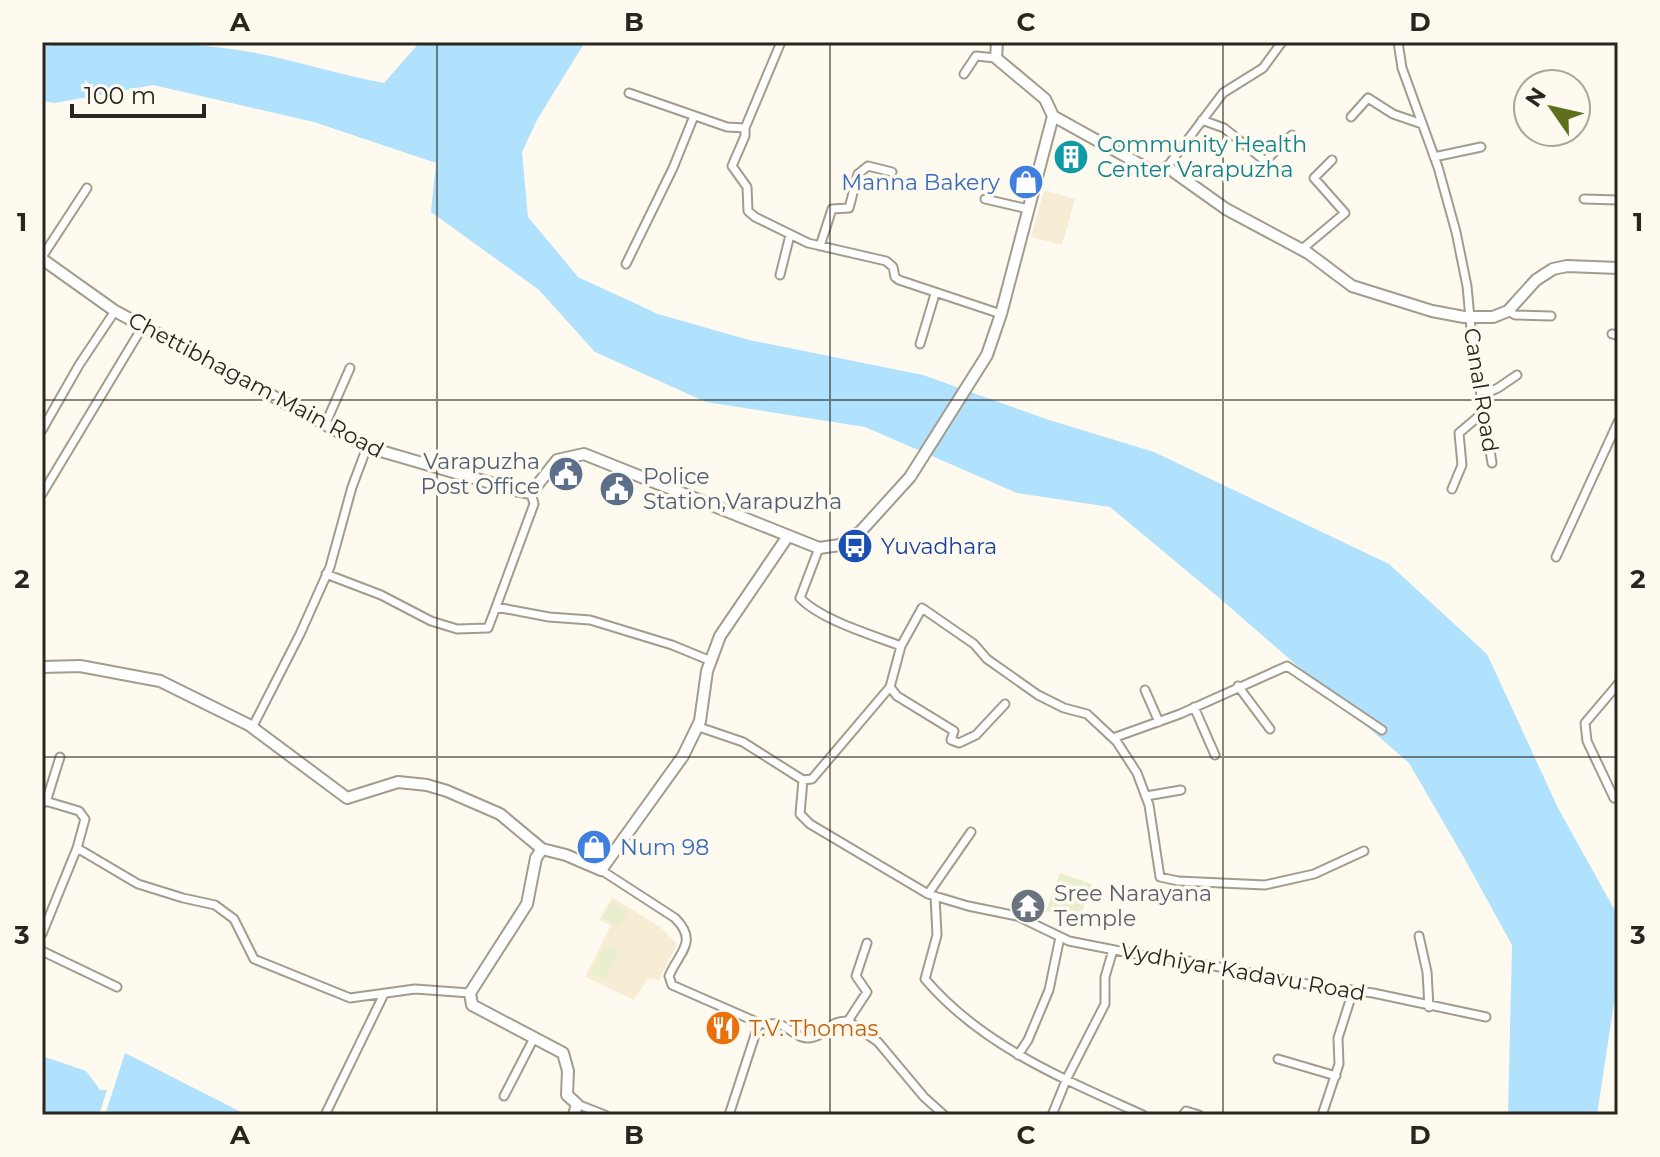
<svg xmlns="http://www.w3.org/2000/svg" width="1660" height="1157" font-family="Montserrat,sans-serif">
	<style>
		.built { fill: #f7edd5 }
		.green { fill: #e9efce }
		.water { fill: #b0e1fd }
		.lines { fill: none; stroke-linecap: round; stroke-linejoin: round }
		.street-casing { stroke: #a29c8d; stroke-width: 11 }
		.secondary-casing { stroke: #a29c8d; stroke-width: 14 }
		.street { stroke: #fff; stroke-width: 7 }
		.secondary { stroke: #fff; stroke-width: 10 }
		.grid { fill: none; stroke: #292620; stroke-width: 2; stroke-opacity: 0.55 }
		.labels { text-anchor: middle; dominant-baseline: central; stroke-width: 7; stroke-linejoin: round; paint-order: stroke }
		.culture-label { font-size: 22px; fill: #0d838f; stroke: #fefaf0; text-anchor: start }
		.shop-label { font-size: 22px; fill: #366cbe; stroke: #fefaf0; text-anchor: end }
		.street-label { font-size: 22px; fill: #292620; stroke: #fefaf0 }
		.service-label { font-size: 22px; fill: #4e5e75; stroke: #fefaf0; text-anchor: end }
		.transit-label { font-size: 22px; fill: #164399; stroke: #fefaf0; text-anchor: start }
		.worship-label { font-size: 22px; fill: #5b616d; stroke: #fefaf0; text-anchor: start }
		.food-label { font-size: 22px; fill: #c56008; stroke: #fefaf0; text-anchor: start }
		.neatline { fill: none; stroke: #292620; stroke-width: 3 }
		.grid-label { font-size: 26px; text-anchor: middle; font-weight: bold; fill: #292620 }
	</style>
	<rect width="100%" height="100%" fill="#fefaf0"/>
	<path class="built" d="M1044,190L1075,199L1062,245L1031,237Z
		M612,897L659,926L677,944L659,980L648,978L634,1000L585,977L611,925L599,920Z"/>
	<path class="green" d="M1060,873L1092,884L1078,923L1046,911Z
		M612,901L628,911L619,927L602,918Z
		M606,944L620,950L604,980L591,973Z"/>
	<path class="water" d="M73,42C131,42 188,42 245,51C291,59 337,74 384,83L420,42H585L537,120L522,152L528,217L578,277L658,314L749,340L923,375L1046,419L1154,452L1389,564L1487,654L1558,808L1618,916V976L1597,1115H1508L1512,945L1463,856L1409,763L1217,596L1110,507L1017,493L865,427L706,402L595,352L539,290L431,212L436,163L314,122L153,85L55,103L42,101V47Z
		M125,1053L247,1115H105Z
		M42,1056L86,1071L100,1090H107L99,1115H42Z"/>
	<g class="lines">
		<defs>
			<path id="street" d="M1398,42L1402,68L1438,167L1456,232L1467,286L1472,340L1492,463
				M964,74L976,56L996,58
				M629,93L727,127L745,128V136L732,166L747,187L748,211L755,217L808,243L886,261L893,267L895,277L899,280L1001,314
				M1351,117L1368,98L1393,114L1422,124
				M1202,120L1224,128L1265,161L1292,135
				M745,128L781,42
				M1434,157L1481,147
				M1167,167L1223,93L1263,68L1282,42
				M985,199L1028,209
				M1584,199L1618,200
				M820,246L832,209L849,208L858,174L868,166L892,172
				M1301,250L1345,213L1314,178L1332,160
				M42,257L87,188
				M626,264L673,168L694,116
				M780,275L790,235
				M1508,311L1515,315L1551,316
				M1612,334L1618,335
				M920,344L935,294
				M1482,395L1498,388L1517,375
				M325,425L350,368
				M42,430L79,365L115,311
				M1452,489L1462,465L1459,433L1485,411
				M531,493L534,504L496,607L549,617L590,620L672,645L711,661
				M42,494L143,326
				M819,548L800,598C821,620 872,635 901,646L922,608L974,644L987,659L1038,695L1064,708L1087,714L1117,742L1137,773L1149,805L1160,877L1178,881L1265,885L1314,874L1364,851
				M1556,557L1618,422
				M326,574L381,595L431,621L457,629L488,628L496,607
				M901,646L890,687L897,696L954,731L951,740L959,743L976,735L1005,704
				M1238,686L1270,729
				M1145,690L1159,722
				M1194,707L1215,755
				M696,726L743,742L803,780L800,814L810,824L928,894L968,906L1017,916L1069,941L1145,956L1188,961L1307,984L1373,993L1486,1017
				M252,728L300,634L330,567L352,487L367,447
				M1113,738L1180,714L1287,666L1382,730
				M803,780L812,779L890,687
				M1146,796L1181,790
				M1614,798L1587,741L1585,723L1618,684
				M42,800L79,811L85,819L77,848L42,934
				M46,802L60,757
				M77,848L138,884L183,898L215,905L234,919L254,959L350,998L415,989L470,993
				M601,870L675,918C699,942 679,952 669,976L672,985L759,1023L729,1115
				M928,894L971,832
				M935,896L937,935L925,979C982,1046 1064,1079 1143,1115
				M1419,936L1427,972L1429,1007
				M42,951L117,987
				M848,1021L867,992L856,976L867,943
				M759,1023C765,1025 773,1023 779,1024C791,1028 799,1042 814,1037C829,1033 829,1020 848,1021L878,1042L924,1097L944,1115
				M1018,1055L1028,1040L1049,990L1060,937
				M1278,1059L1336,1076
				M504,1096L534,1038
				M577,1104L605,1115
				M325,1115L384,994
				M1052,1115L1067,1078L1105,1004V977L1113,950
				M1183,1115L1186,1111L1199,1115
				M1322,1115L1339,1064L1338,1038L1353,991"/>
			<path id="secondary" d="M1053,116L1152,171L1159,173L1167,167L1226,209L1308,253L1352,286L1432,311L1464,317H1493L1508,311L1536,280L1553,269L1567,266L1618,268
				M42,259L115,311L367,447L515,490L531,493L557,460L584,454L819,548L840,545L861,531L910,477L987,355L1001,314L1053,116L1045,99L996,58L997,42
				M42,667L80,666L160,681L249,725L347,798L398,782L427,785L447,791L500,814L542,849L566,855L601,870L683,756L700,721L707,671L720,636L788,536
				M542,849L536,858L527,904L470,993L472,1005L563,1053L568,1071L567,1095L577,1104L574,1115"/>
		</defs>
		<use href="#street" class="street-casing"/>
		<use href="#secondary" class="secondary-casing"/>
		<use href="#street" class="street"/>
		<use href="#secondary" class="secondary"/>
	</g>
	<path class="grid" d="M437,42V1115M830,42V1115M1223,42V1115M42,400H1618M42,757H1618"/>
	<defs>
		<symbol id="building-disc" viewBox="-11 -11 22 22"><circle r="9.5" fill="#0f9aa8" stroke="#fefaf0"/><path d="M-4-6H4V6H1V3H-1V6H-4ZM-2.5-4.3h1.7v1.8h-1.7ZM.8-4.3h1.7v1.8H.8ZM-2.5-1h1.7V.8h-1.7ZM.8-1h1.7V.8H.8Z" fill="#fff"/></symbol>
		<symbol id="shop-disc" viewBox="-11 -11 22 22"><circle r="9.5" fill="#3f7fe0" stroke="#fefaf0"/><path d="M-5-2.5h2.3a2.7 3.5 0 0 1 5.4 0H5L5.5 6h-11ZM-1.5-2.5h3a1.5 2.3 0 0 0-3 0Z" fill="#fff"/></symbol>
		<symbol id="civic-disc" viewBox="-11 -11 22 22"><circle r="9.5" fill="#5c6f8a" stroke="#fefaf0"/><path d="M-.6-6.5H3V-4.5H.6V-3L4-1V1h2V6H-6V1h2V-1L-.6-3ZM-1.2 2.5V6h2.4V2.5Z" fill="#fff"/></symbol>
		<symbol id="bus-disc" viewBox="-11 -11 22 22"><circle r="9.5" fill="#1a4fb4" stroke="#fefaf0"/><path d="M-5-6H5V4H4V6H2V4H-2V6H-4V4H-5ZM-3.5-4V0h7V-4ZM-3.5 1.2v1.5H-2V1.2ZM2 1.2v1.5H3.5V1.2Z" fill="#fff"/></symbol>
		<symbol id="temple-disc" viewBox="-11 -11 22 22"><circle r="9.5" fill="#6b7280" stroke="#fefaf0"/><path d="M0-6L5-2H3V0L6.5 2.5H4V6H1.5V3h-3V6H-4V2.5H-6.5L-3 0V-2H-5Z" fill="#fff"/></symbol>
		<symbol id="restaurant-disc" viewBox="-11 -11 22 22"><circle r="9.5" fill="#e8710a" stroke="#fefaf0"/><path d="M-5-6h1v4h1v-4h1v4h1v-4h1v5L-1.5 .5V6h-2V.5L-5-1ZM5-6V6H3V1.5H1.5Q1.5-4 5-6Z" fill="#fff"/></symbol>
	</defs>
	<g fill-rule="evenodd">
		<use href="#building-disc" x="1051" y="137" width="40" height="40"/>
		<use href="#shop-disc" x="1006" y="162" width="40" height="40"/>
		<use href="#civic-disc" x="546" y="454" width="40" height="40"/>
		<use href="#civic-disc" x="597" y="469" width="40" height="40"/>
		<use href="#bus-disc" x="835" y="526" width="40" height="40"/>
		<use href="#shop-disc" x="574" y="827" width="40" height="40"/>
		<use href="#temple-disc" x="1008" y="886" width="40" height="40"/>
		<use href="#restaurant-disc" x="703" y="1008" width="40" height="40"/>
	</g>
	<g class="labels">
		<g class="culture-label">
			<text x="1097" y="144">Community Health<tspan x="1097" dy="25">Center Varapuzha</tspan></text>
		</g>
		<g class="shop-label">
			<text x="1000" y="182">Manna Bakery</text>
			<text x="620" y="847" text-anchor="start">Num 98</text>
		</g>
		<g class="street-label">
			<text transform="translate(256 385) rotate(28)">Chettibhagam Main Road</text>
			<text transform="translate(1481 390) rotate(81)">Canal Road</text>
			<text transform="translate(1243 972) rotate(10)">Vydhiyar Kadavu Road</text>
		</g>
		<g class="service-label">
			<text x="540" y="461">Varapuzha<tspan x="540" dy="25">Post Office</tspan></text>
			<text x="643" y="476" text-anchor="start">Police<tspan x="643" dy="25">Station,Varapuzha</tspan></text>
		</g>
		<g class="transit-label">
			<text x="881" y="546">Yuvadhara</text>
		</g>
		<g class="worship-label">
			<text x="1054" y="893">Sree Narayana<tspan x="1054" dy="25">Temple</tspan></text>
		</g>
		<g class="food-label">
			<text x="749" y="1028">T.V. Thomas</text>
		</g>
	</g>
	<rect width="1660" height="1157" fill="none" stroke="#fefaf0" stroke-width="88"/>
	<g transform="translate(1552 108) rotate(304)"><circle r="38" fill="#fefaf0" stroke="#a9a59d" stroke-width="2"/>
	<path d="M0-6L14 30L0 20L-14 30Z" fill="#5e701e"/>
	<text y="-12" font-size="22" font-weight="bold" text-anchor="middle" fill="#292620">N</text>
	</g>
	<path d="M72 104v12h132v-12" fill="none" stroke="#292620" stroke-width="4"/>
	<text x="84" y="104" font-size="24" fill="#292620" stroke="#fefaf0" stroke-width="6" paint-order="stroke">100 m</text>
	<rect x="44" y="44" width="1572" height="1069" class="neatline"/>
	<g class="grid-label">
		<text x="240" y="31">A</text>
		<text x="634" y="31">B</text>
		<text x="1026" y="31">C</text>
		<text x="1420" y="31">D</text>
		<text x="22" y="231">1</text>
		<text x="1638" y="231">1</text>
		<text x="22" y="588">2</text>
		<text x="1638" y="588">2</text>
		<text x="22" y="944">3</text>
		<text x="1638" y="944">3</text>
		<text x="240" y="1144">A</text>
		<text x="634" y="1144">B</text>
		<text x="1026" y="1144">C</text>
		<text x="1420" y="1144">D</text>
	</g>
</svg>
